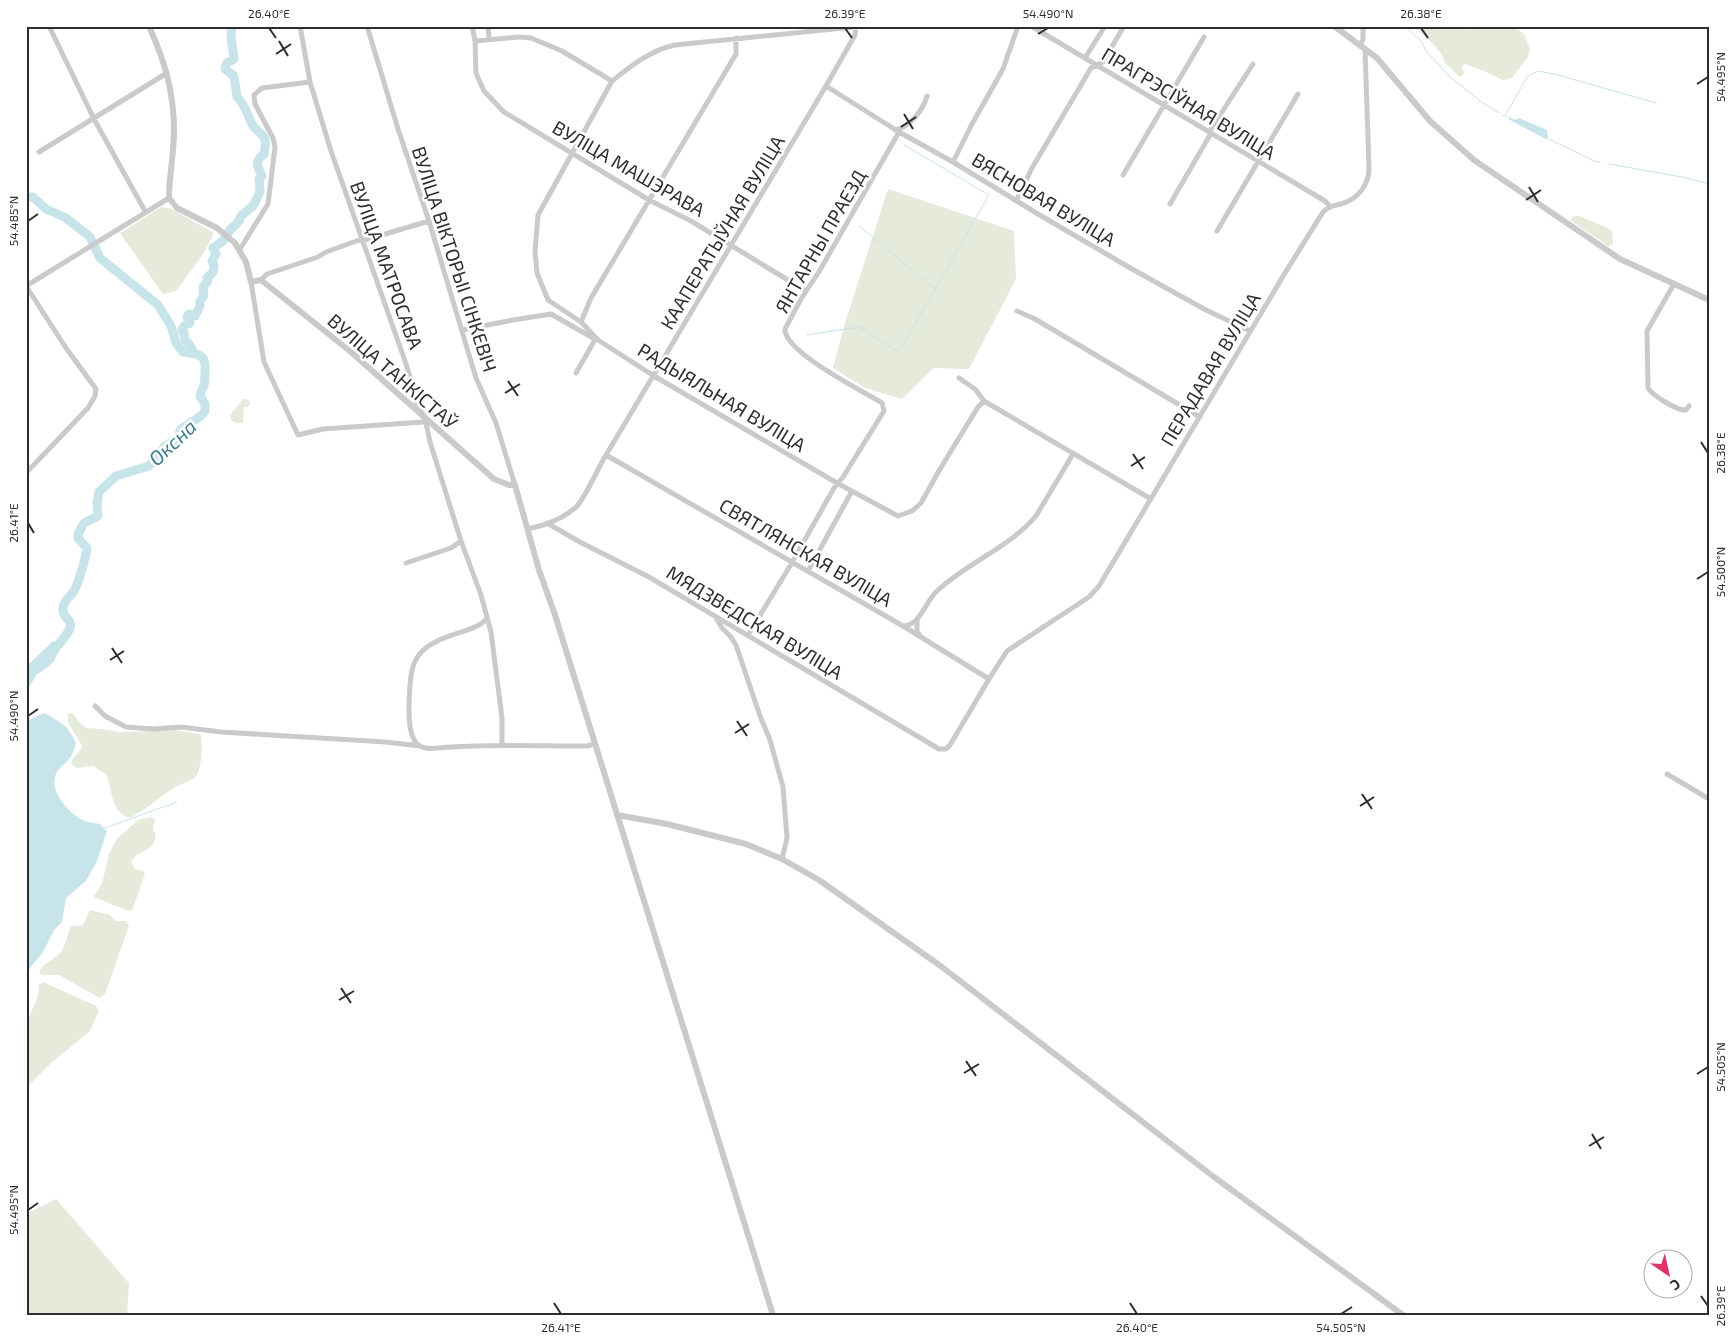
<svg xmlns="http://www.w3.org/2000/svg" width="1735" height="1341" font-family="'Exo 2',sans-serif">
	<style>
		.green { fill: #e6eadb }
		.water { fill: #c7e4ea }
		.lines { fill: none; stroke-linecap: round; stroke-linejoin: round }
		.stream { stroke: #c7e4ea; stroke-width: 1 }
		.river { stroke: #c7e4ea; stroke-width: 9 }
		.minor { stroke: #cacaca; stroke-width: 5 }
		.tertiary { stroke: #cacaca; stroke-width: 6 }
		.ticks { fill: none; stroke: #2d2d2d; stroke-width: 2 }
		.labels { text-anchor: middle; dominant-baseline: central; stroke-width: 5; stroke-linejoin: round; paint-order: stroke }
		.street-label { font-size: 19px; fill: #2d2d2d; stroke: #fff }
		.water-label { font-size: 20px; font-style: italic; fill: #3e7e8c; stroke: #fff }
		.neatline { fill: none; stroke: #2d2d2d; stroke-width: 2 }
		.ticks-label { font-size: 12px; text-anchor: middle; fill: #2d2d2d }
	</style>
	<rect width="100%" height="100%" fill="#fff"/>
	<path class="green" d="M1414,26H1444L1469,30L1466,26H1482L1485,29L1513,26L1524,34L1530,49L1528,57L1512,78L1503,80L1486,72L1465,64L1462,66L1464,74L1460,77L1445,63L1441,53L1434,45Z
		M888,189L1014,231L1016,279L969,369L933,368L902,399L865,388L833,368L845,323Z
		M161,207L172,209L214,233L202,256L176,291L163,294L120,233Z
		M1574,216H1579L1610,229L1612,231L1613,244L1608,246L1570,220Z
		M243,399H247L250,402L248,407H244L243,423C237,424 231,423 230,415Z
		M72,713L82,725L87,728L101,729L120,732L175,730L200,734C203,741 202,769 196,776C190,782 179,784 172,789C158,798 146,810 130,818C110,812 113,790 106,774L93,766L77,768L71,764C72,756 80,754 82,746L68,722V714Z
		M151,817L155,820C154,823 153,826 153,828C153,833 157,835 155,840C151,852 136,851 131,862L135,869L143,871L145,874L132,910L129,911L96,898L94,896L102,884L109,854L116,840L138,820Z
		M90,910L110,915L115,921H126L129,926L105,994L100,998L59,975H43L39,973C42,964 54,960 60,953C66,945 67,935 71,926L83,925Z
		M43,982L96,1006L99,1011L90,1031L50,1064L26,1088V1024L38,996L39,985Z
		M56,1199L129,1283L127,1315H26V1214Z"/>
	<path class="water" d="M1509,117L1516,120L1519,118L1547,130L1548,137L1546,139L1508,119Z
		M53,641L62,643L54,661L48,667L36,675L26,693V667Z
		M44,713C50,715 52,718 58,721C68,727 71,733 76,743C74,748 73,754 70,758C65,765 57,768 55,777C50,794 73,818 88,822C92,823 96,823 100,824L107,831L97,861L86,881L66,898L62,922L54,930L43,952L30,968L26,979V719L28,720Z"/>
	<g class="lines">
		<path class="stream" d="M1405,26L1420,40L1427,52L1448,75L1480,101L1499,113
			M1502,115L1506,117
			M1505,116L1527,77L1538,71L1558,75L1656,103
			M1547,138L1594,161L1600,162
			M1609,164L1682,177L1709,184
			M859,226L935,289
			M807,335L859,327L899,352L989,195L904,145
			M105,828L177,802"/>
		<path class="river" d="M26,197H33L46,209L66,218L90,237L100,258L158,305L171,326L176,343L183,352C199,354 207,354 205,373C205,377 205,381 204,385C203,389 200,392 200,396L205,404V411L201,416L181,429L177,439L165,446L149,466L116,476L99,492L97,503L98,516L84,523L78,534V538L87,548C86,557 79,581 75,589C72,596 63,600 63,609C62,616 67,617 70,622C74,630 57,645 53,652
			M195,354L189,344L185,340L184,333L182,330L184,326L190,323L187,317L189,314L195,316L200,306V301L204,296L203,287L208,281L207,278L213,272L214,266L212,261L216,254L213,248L223,241L230,230L239,221L241,216L253,206L260,192L259,179L262,176C258,167 253,162 264,154C269,131 260,138 252,124C246,113 246,105 237,97L234,76L225,69L227,63L234,59L231,38L232,26"/>
		<path class="minor" d="M49,26L94,119L145,211
			M300,26L310,82L331,151L405,361L412,383L415,401L425,418L430,442L461,541L481,595L491,632L502,718V745
			M367,26L398,129L429,221L476,378L496,423L515,485
			M472,26L475,41L476,73L479,80L484,91L504,112L649,200L691,221L806,291
			M488,26L489,39
			M864,26L675,45C651,50 631,66 612,81L538,215L535,252L537,273L548,300L581,322L598,340L654,376L837,483L898,516L912,511L921,503L940,469L978,407L984,401
			M1031,26L1325,201L1330,206
			M475,41L519,37L531,38L562,51L612,81
			M1360,46L1363,39V26
			M1085,58L1105,26
			M826,86L899,132L953,162L1038,214L1132,269L1204,309L1250,331
			M895,130C910,127 923,110 927,96
			M39,152L167,73
			M953,162L972,124L1003,69L1018,26
			M1123,175L1204,37
			M1016,201L1032,168L1091,68L1103,62L1124,26
			M1170,204L1210,135L1211,129L1253,64
			M1217,231L1298,94
			M362,241L429,221
			M240,249L268,204L275,147L273,138L255,104L254,95L262,88L310,82
			M261,280L267,274L318,257L326,252L362,239
			M251,282L264,362L298,435L323,429L423,422L425,418
			M1674,284L1647,331L1648,388C1652,395 1677,411 1686,410L1689,406
			M26,286L66,348L96,389L95,396L88,408L26,473
			M26,286L169,198
			M1017,311L1035,319L1200,417
			M581,322L591,298L736,54V38
			M462,330L513,320L551,314L593,338
			M576,373L596,338
			M959,378L975,389L984,401L1151,499
			M606,455L903,626L989,679
			M547,523L578,541L649,577L939,749H946L950,745L989,679L1007,651L1089,597L1099,586L1285,273L1323,212C1329,206 1333,206 1341,204C1358,199 1369,185 1369,168L1365,49
			M528,529C544,526 565,518 577,506C586,496 598,468 606,455L826,86L855,35L856,27
			M406,563L451,548L461,541
			M808,571L852,491
			M715,616L722,628L731,637L736,645L760,716L770,740L783,787L787,838L782,859
			M487,618C476,634 435,633 419,655C409,667 410,689 409,703C409,715 408,739 420,746C428,751 441,747 450,747C495,744 541,746 587,746L594,744
			M917,620V631L920,636
			M904,626C921,624 925,602 937,591C968,562 1009,548 1036,516L1073,454
			M748,635L790,566L834,488L843,477L884,411L882,403C863,391 784,352 785,329L801,299L820,270L899,132
			M95,706L105,716L126,727L154,729L181,727L221,732L386,742L420,746
			M1667,774L1709,799"/>
		<path class="tertiary" d="M149,26C165,62 174,92 174,131C174,154 169,176 169,198L177,208L217,228L235,243L246,262L251,282L261,280L351,352L494,479L509,485H515L539,570L555,615L773,1315
			M1334,26L1377,58L1430,121L1474,160L1620,259L1709,300
			M617,815L667,824L746,844L782,859L819,880L942,967L1214,1177L1403,1315"/>
	</g>
	<path class="ticks" d="M269,28L276,38M845,28L852,38M1421,28L1428,38M1038,34L1048,28M279,41L288,56M276,54L291,44M1697,84L1708,77M904,114L913,129M901,127L916,117M1529,187L1538,202M1526,200L1541,190M28,221L38,214M508,381L518,396M505,393L520,384M1701,442L1708,453M1133,454L1143,469M1131,466L1145,457M28,523L34,533M1697,579L1708,572M112,648L122,663M110,660L124,651M28,716L38,709M737,721L747,736M735,733L749,724M1362,794L1372,809M1360,806L1374,797M341,988L351,1003M339,1000L354,991M966,1061L976,1076M964,1073L979,1064M1697,1074L1708,1067M1592,1134L1601,1149M1589,1146L1604,1137M28,1210L38,1203M1701,1296L1708,1306M554,1303L561,1314M1130,1303L1137,1314M1341,1314L1352,1307"/>
	<g class="labels">
		<g class="street-label">
			<text transform="translate(1189 103) rotate(31)">ПРАГРЭСІЎНАЯ ВУЛІЦА</text>
			<text transform="translate(629 168) rotate(30)">ВУЛІЦА МАШЭРАВА</text>
			<text transform="translate(1044 199) rotate(31)">ВЯСНОВАЯ ВУЛІЦА</text>
			<text transform="translate(722 232) rotate(-59)">КААПЕРАТЫЎНАЯ ВУЛІЦА</text>
			<text transform="translate(820 241) rotate(-60)">ЯНТАРНЫ ПРАЕЗД</text>
			<text transform="translate(455 259) rotate(72)">ВУЛІЦА ВІКТОРЫІ СІНКЕВІЧ</text>
			<text transform="translate(387 265) rotate(70)">ВУЛІЦА МАТРОСАВА</text>
			<text transform="translate(1210 369) rotate(-59)">ПЕРАДАВАЯ ВУЛІЦА</text>
			<text transform="translate(393 371) rotate(41)">ВУЛІЦА ТАНКІСТАЎ</text>
			<text transform="translate(722 397) rotate(31)">РАДЫЯЛЬНАЯ ВУЛІЦА</text>
			<text transform="translate(806 552) rotate(30)">СВЯТЛЯНСКАЯ ВУЛІЦА</text>
			<text transform="translate(755 622) rotate(31)">МЯДЗВЕДСКАЯ ВУЛІЦА</text>
		</g>
		<g class="water-label">
			<text transform="translate(172 442) rotate(-43)">Оксна</text>
		</g>
	</g>
	<rect width="1735" height="1341" fill="none" stroke="#ffffff" stroke-width="55"/>
	<g transform="translate(1668 1274) rotate(146)"><circle r="24" fill="#ffffff" stroke="#ababab"/>
	<path d="M0-4L9 19L0 12L-9 19Z" fill="#df3465"/>
	<text y="-8" font-size="14" font-weight="bold" text-anchor="middle" fill="#2d2d2d">С</text>
	</g>
	<rect x="28" y="28" width="1680" height="1286" class="neatline"/>
	<g class="ticks-label">
		<text x="269" y="18">26.40°E</text>
		<text x="845" y="18">26.39°E</text>
		<text x="1048" y="18">54.490°N</text>
		<text x="1421" y="18">26.38°E</text>
		<text transform="translate(1721 77) rotate(-90)" y="4">54.495°N</text>
		<text transform="translate(14 221) rotate(-90)" y="4">54.485°N</text>
		<text transform="translate(1721 453) rotate(-90)" y="4">26.38°E</text>
		<text transform="translate(14 523) rotate(-90)" y="4">26.41°E</text>
		<text transform="translate(1721 572) rotate(-90)" y="4">54.500°N</text>
		<text transform="translate(14 716) rotate(-90)" y="4">54.490°N</text>
		<text transform="translate(1721 1067) rotate(-90)" y="4">54.505°N</text>
		<text transform="translate(14 1210) rotate(-90)" y="4">54.495°N</text>
		<text transform="translate(1721 1306) rotate(-90)" y="4">26.39°E</text>
		<text x="561" y="1332">26.41°E</text>
		<text x="1137" y="1332">26.40°E</text>
		<text x="1341" y="1332">54.505°N</text>
	</g>
</svg>
